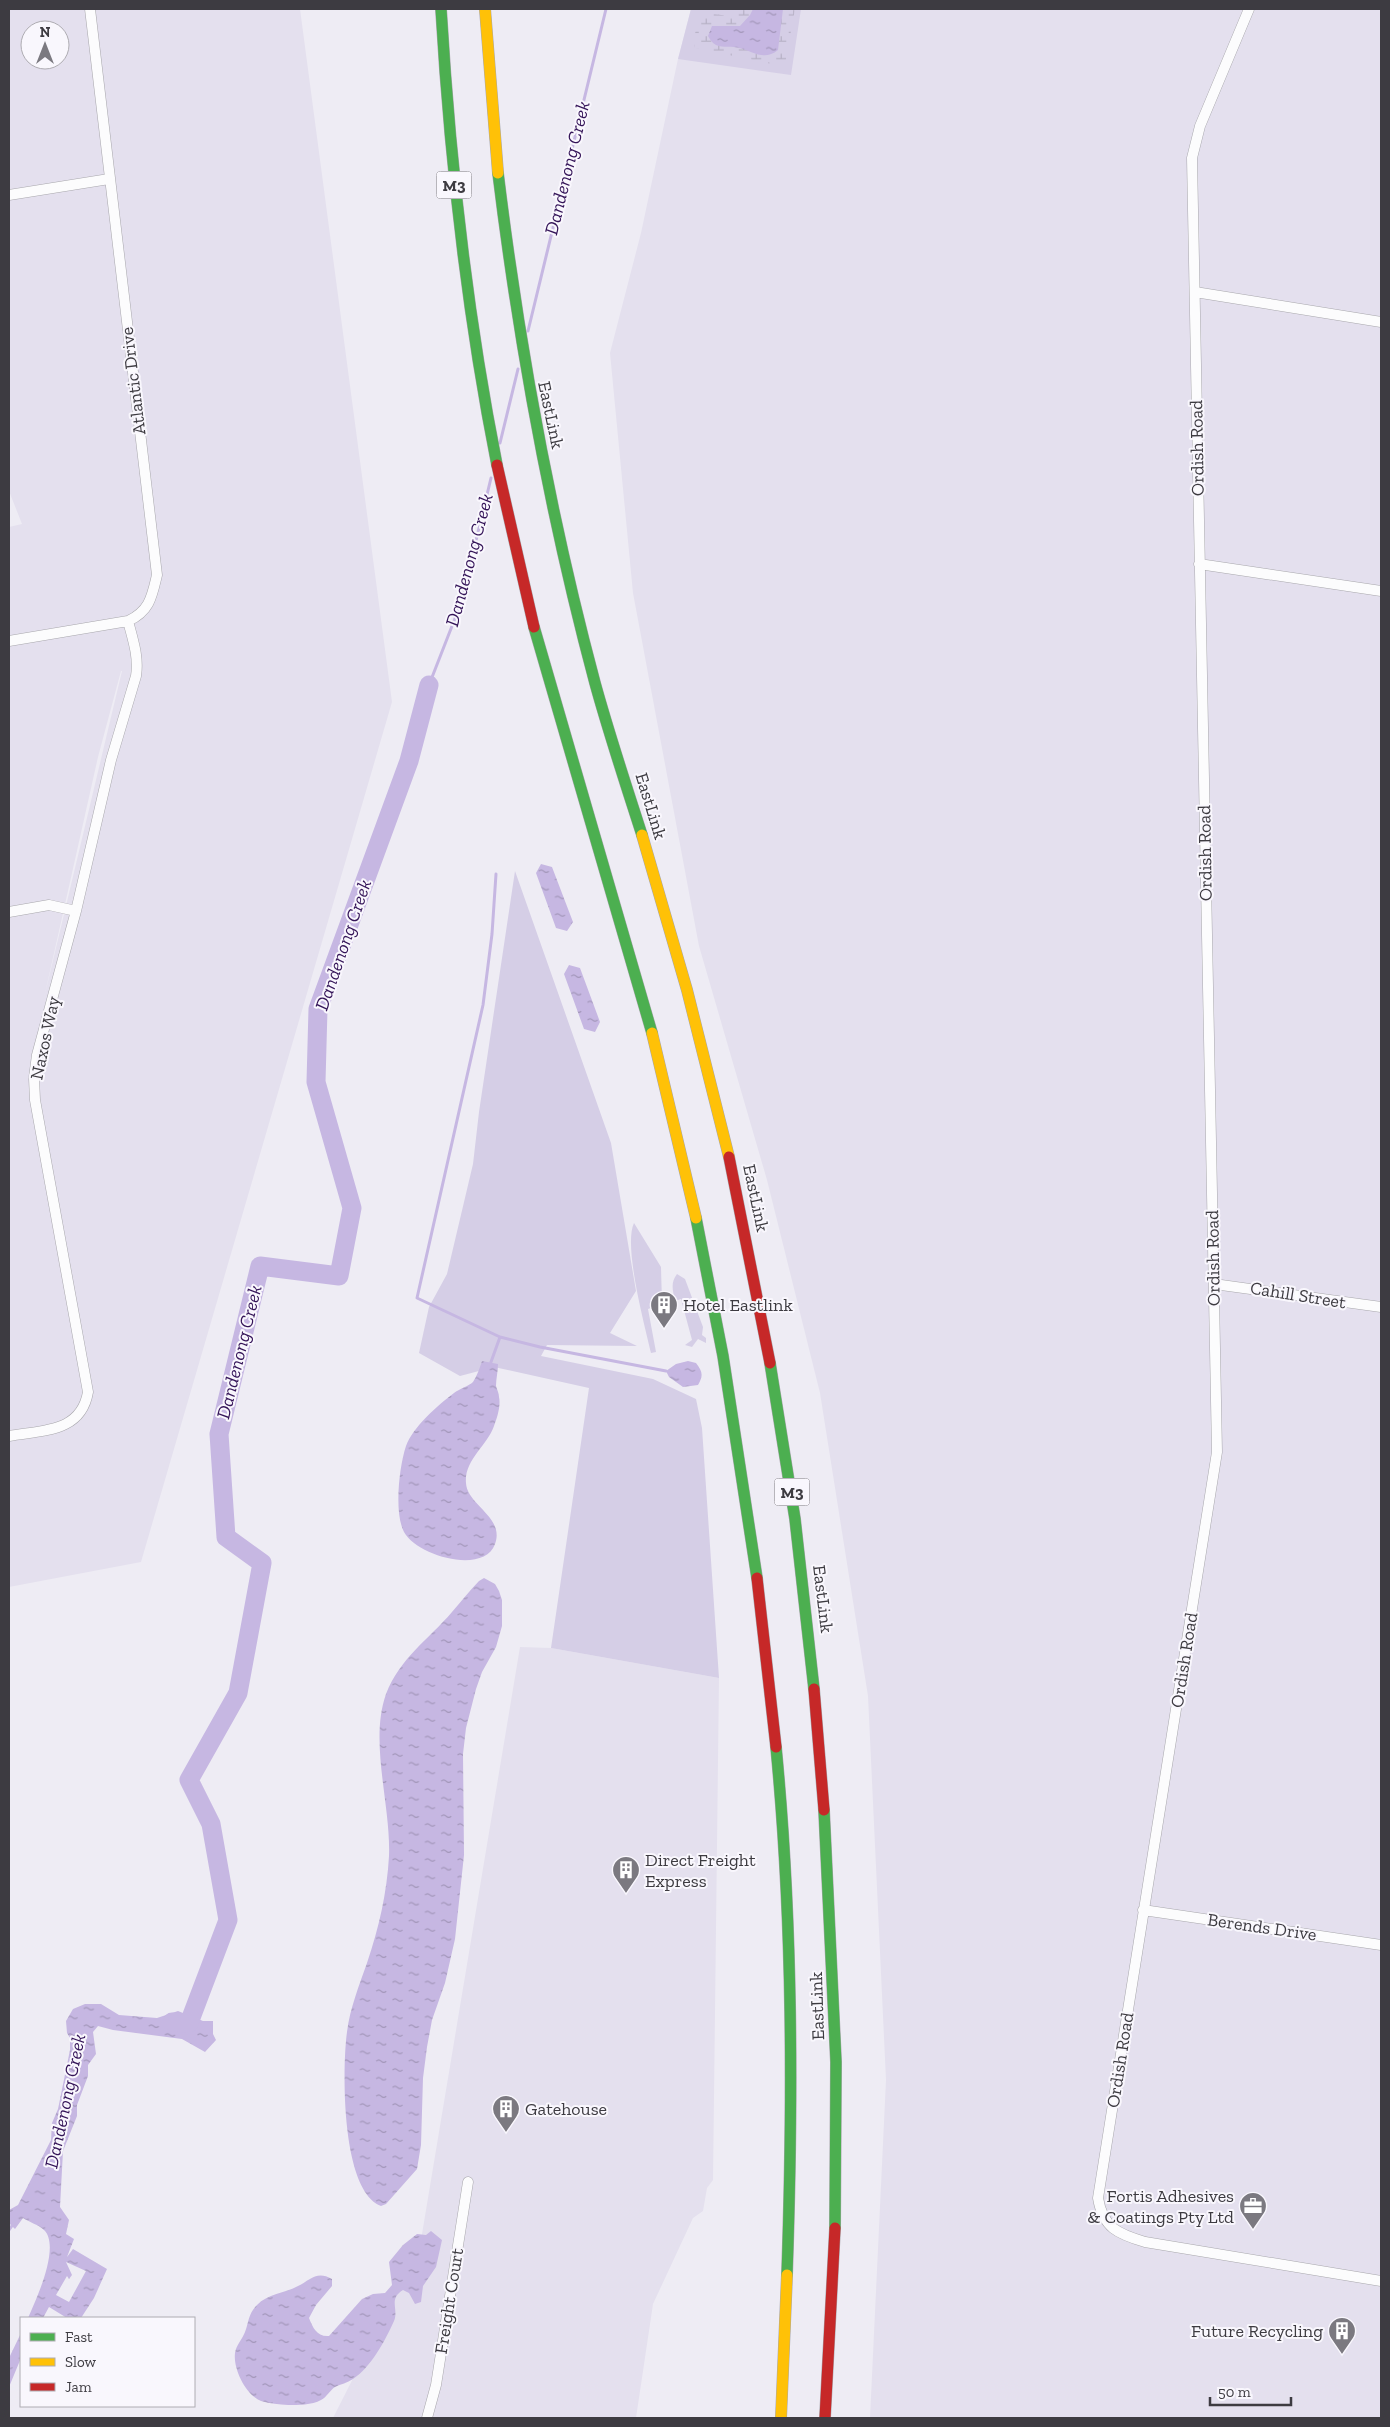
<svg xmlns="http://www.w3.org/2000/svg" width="1390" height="2427" font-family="'Zilla Slab',serif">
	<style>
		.built { fill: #e4e0ee; fill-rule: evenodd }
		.green { fill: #d5cee6 }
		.wetland { fill: url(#wetland-marsh) }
		.water { fill: url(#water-ripples); fill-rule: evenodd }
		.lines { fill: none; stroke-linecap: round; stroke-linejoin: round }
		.stream { stroke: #c6b7e2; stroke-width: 3 }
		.river { stroke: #c6b7e2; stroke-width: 19 }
		.street-casing { stroke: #a8a7ac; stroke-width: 11 }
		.fast-casing { stroke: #a8a7ac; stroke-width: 12 }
		.slow-casing { stroke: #a8a7ac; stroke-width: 12 }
		.jam-casing { stroke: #a8a7ac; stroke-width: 12 }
		.street { stroke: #fcfcfd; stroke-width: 10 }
		.fast { stroke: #4caf50; stroke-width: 11 }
		.slow { stroke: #ffc107; stroke-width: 11 }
		.jam { stroke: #c62828; stroke-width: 11 }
		.labels { text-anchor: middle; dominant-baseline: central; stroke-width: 4; stroke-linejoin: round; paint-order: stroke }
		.shield { fill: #f9f7fd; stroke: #757379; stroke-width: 1 }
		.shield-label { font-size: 16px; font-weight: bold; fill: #3d3b41 }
		.street-label { font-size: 18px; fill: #3d3b41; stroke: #f9f7fd }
		.poi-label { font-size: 18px; fill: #3d3b41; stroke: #f9f7fd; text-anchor: start }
		.water-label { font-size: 19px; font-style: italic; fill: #341458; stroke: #f9f7fd }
	</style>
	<defs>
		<pattern id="wetland-marsh" width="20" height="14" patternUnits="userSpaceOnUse" patternTransform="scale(1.25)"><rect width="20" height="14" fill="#d5cee6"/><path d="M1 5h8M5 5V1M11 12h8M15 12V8" fill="none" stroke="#b8b2c6"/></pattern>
		<pattern id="water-ripples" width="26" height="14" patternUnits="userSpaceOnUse" patternTransform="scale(1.25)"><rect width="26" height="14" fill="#c6b7e2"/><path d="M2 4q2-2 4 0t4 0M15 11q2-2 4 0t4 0" fill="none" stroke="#a296b9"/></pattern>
	</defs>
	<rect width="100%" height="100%" fill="#eeecf4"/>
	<path class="built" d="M9,9H300L392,702L141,1562L9,1587V527L22,524L9,491ZM30,30H60V60H30ZM121,671H122L44,998L98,757Z
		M691,9H1381V2418H870L886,2080L868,1696L820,1393L767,1180L699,946L633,593L610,353L641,233L678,59Z
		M520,1647L551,1648L719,1678L713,2180L707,2188L703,2211L693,2218L653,2304L636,2418H333L420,2246Z"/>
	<path class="green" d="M691,9H801L791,75L678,59Z
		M515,871L611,1143L636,1291L610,1333L637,1346L547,1345L541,1356L653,1379L696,1399L702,1428L719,1678L551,1648L589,1388L494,1367L460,1376L419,1353L429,1307L447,1274L473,1164L479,1112Z
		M634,1223L661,1267L662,1304L648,1309L656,1352L651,1353C645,1326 623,1246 634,1223Z
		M677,1274L685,1279L703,1327L702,1335L706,1338V1343L698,1339L692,1347L685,1345L692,1340L681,1299L675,1301C673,1291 670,1283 677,1274Z"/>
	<path class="wetland" d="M740,9H795L785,64L777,65L695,48L693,40L700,17L709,13L734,17L738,14Z"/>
	<path class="water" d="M753,9H783L778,50C765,61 753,52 740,48C732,46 723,48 716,45C712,43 710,39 708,36L712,26H740L750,15Z
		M541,864L552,867L573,922L567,931L556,928L536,873Z
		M569,965L580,968L600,1022L595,1032L584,1029L564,974Z
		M482,1361L498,1364C498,1371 496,1379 496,1386C497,1390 499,1393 499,1397C501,1406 497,1418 494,1426C487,1446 464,1460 466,1483C467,1505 505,1517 495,1544C484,1575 417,1556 404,1532C394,1513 399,1467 406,1446C413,1427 437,1406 454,1393C459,1389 469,1386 473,1382C477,1376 480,1367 482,1361Z
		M688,1361L696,1363C702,1371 704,1375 698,1385L683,1387L669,1377L666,1371L676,1364Z
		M484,1578L495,1584L499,1591L502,1600V1626L496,1647L482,1672L476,1689L466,1728L463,1754L464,1855L455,1939L445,1983L432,2020L427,2047L423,2078L421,2145L417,2169L386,2204L381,2206C341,2191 342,2069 347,2032C350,2008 359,1986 367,1963C379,1928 387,1892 389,1856C391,1805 369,1742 386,1694C400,1658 428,1640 452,1612C461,1602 469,1591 479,1581Z
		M85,2004H101L119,2015L157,2018L178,2011L203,2021H213V2034L216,2040L205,2052L182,2039L113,2030L98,2026L93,2032L96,2054L88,2065V2076L77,2105V2116L63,2151L60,2207L69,2220L66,2234L74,2239L67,2257L73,2249L107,2269L94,2298L81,2318H67L49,2307L43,2318H28C36,2300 61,2246 44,2230C39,2225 29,2222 23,2218L15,2229L9,2223V2210L18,2205L51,2140L52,2123L58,2109L70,2050V2038L67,2033L66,2021L73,2009ZM66,2262L86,2271L69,2302L56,2295L67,2276L69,2279L72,2275Z
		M431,2231L442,2240L436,2267L423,2286L421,2302L415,2304L409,2293L403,2290C388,2299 399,2309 394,2321C385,2341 371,2367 353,2379C347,2383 341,2384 335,2387C330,2390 327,2397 321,2400C312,2405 298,2405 288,2405C279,2404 270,2404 261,2401C246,2395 233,2369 235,2353C236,2345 242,2340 245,2332C249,2322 248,2314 257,2305C267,2294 285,2293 298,2286C310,2280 317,2270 332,2279V2286L316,2305L309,2318C313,2328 317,2337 329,2336L362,2299L373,2294L385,2293L392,2285L389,2262L403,2245L417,2234L426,2235Z
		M21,2333V2358L9,2387V2358Z"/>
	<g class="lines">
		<path class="stream" d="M528,331L606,9
			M500,443L518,369
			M429,685L461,603L491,478
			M496,874L492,934L483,1005L417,1298L500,1337L540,1347L666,1371
			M491,1362L500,1337
			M9,2230L14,2223"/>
		<path class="river" d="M172,2022L189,2023L228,1920L211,1824L189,1780L238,1693L262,1563L226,1537L219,1434L260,1266L339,1276L352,1208L316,1082L318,1009L409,761L429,685"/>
		<defs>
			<path id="street" d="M1249,9L1200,126L1192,158L1217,1452L1098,2198C1103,2228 1118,2234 1145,2242L1381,2281
				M9,195L109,179
				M1195,292L1381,322
				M1199,564L1381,591
				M9,641L128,621C150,611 152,596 157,575L90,9
				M9,912L49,905L76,911
				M1214,1284L1381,1307
				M9,1436C42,1430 81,1433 88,1392L35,1100L34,1078L37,1055L76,911L111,760L136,676C139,657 133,640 128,621
				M1143,1910L1381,1945
				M427,2418L436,2385L468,2182"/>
			<path id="fast" d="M441,9C450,162 467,314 497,465
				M498,173C519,345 550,515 595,683C609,734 626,785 642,835
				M534,627L652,1033
				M696,1218L723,1356L757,1578
				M770,1363L795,1519L814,1689
				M776,1747C793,1923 793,2099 787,2275
				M824,1810L836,2062L835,2228"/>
			<path id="slow" d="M485,9L498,173
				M642,835L687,990L729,1157
				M652,1033L696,1218
				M781,2418L787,2275"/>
			<path id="jam" d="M497,465L534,627
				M729,1157L770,1363
				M757,1578L776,1747
				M814,1689L824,1810
				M825,2418L835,2228"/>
		</defs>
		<use href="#street" class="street-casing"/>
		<use href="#fast" class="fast-casing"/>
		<use href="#slow" class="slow-casing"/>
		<use href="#jam" class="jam-casing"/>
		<use href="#street" class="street"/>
		<use href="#fast" class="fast"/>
		<use href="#slow" class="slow"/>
		<use href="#jam" class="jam"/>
	</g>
	<defs>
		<symbol id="building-pin" viewBox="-11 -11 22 30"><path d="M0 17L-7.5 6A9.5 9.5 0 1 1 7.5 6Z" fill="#7b7980" stroke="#f9f7fd"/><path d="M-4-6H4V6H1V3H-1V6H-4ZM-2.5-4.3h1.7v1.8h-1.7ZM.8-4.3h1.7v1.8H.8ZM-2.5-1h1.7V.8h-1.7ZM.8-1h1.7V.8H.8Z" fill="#fff"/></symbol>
		<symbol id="office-pin" viewBox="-11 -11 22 30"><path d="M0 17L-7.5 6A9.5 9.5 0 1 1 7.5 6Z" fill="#7b7980" stroke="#f9f7fd"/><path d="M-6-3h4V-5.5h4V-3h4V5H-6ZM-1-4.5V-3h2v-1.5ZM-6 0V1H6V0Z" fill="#fff"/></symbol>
	</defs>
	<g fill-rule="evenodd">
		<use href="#building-pin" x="648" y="1289" width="32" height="43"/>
		<use href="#building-pin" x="610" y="1854" width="32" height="43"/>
		<use href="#building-pin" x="490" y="2093" width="32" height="43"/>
		<use href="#office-pin" x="1237" y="2190" width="32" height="43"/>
		<use href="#building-pin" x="1326" y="2315" width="32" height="43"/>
	</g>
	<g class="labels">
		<g class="shield">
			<rect x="436.5" y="171.5" width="35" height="27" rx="4"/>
			<rect x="774.5" y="1478.5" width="35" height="27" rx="4"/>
		</g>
		<g class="shield-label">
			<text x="454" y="185">M3</text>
			<text x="792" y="1492">M3</text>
		</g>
		<g class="street-label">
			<text transform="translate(133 381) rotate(-97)">Atlantic Drive</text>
			<text transform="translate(551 415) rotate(78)">EastLink</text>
			<text transform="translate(1197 448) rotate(-91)">Ordish Road</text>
			<text transform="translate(651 806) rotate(73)">EastLink</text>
			<text transform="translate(1205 853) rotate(-91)">Ordish Road</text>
			<text transform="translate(45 1038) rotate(-78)">Naxos Way</text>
			<text transform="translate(756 1198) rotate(78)">EastLink</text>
			<text transform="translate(1213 1258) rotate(-91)">Ordish Road</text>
			<text transform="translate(1298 1295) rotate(9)">Cahill Street</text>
			<text transform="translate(823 1599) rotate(83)">EastLink</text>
			<text transform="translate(1184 1660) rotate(-81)">Ordish Road</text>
			<text transform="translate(1262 1927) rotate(8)">Berends Drive</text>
			<text transform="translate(817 2006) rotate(-92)">EastLink</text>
			<text transform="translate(1120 2060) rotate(-81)">Ordish Road</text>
			<text transform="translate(449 2301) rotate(-81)">Freight Court</text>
		</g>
		<g class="poi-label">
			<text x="683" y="1305">Hotel Eastlink</text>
			<text x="645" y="1860">Direct Freight<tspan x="645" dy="21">Express</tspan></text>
			<text x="525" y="2109">Gatehouse</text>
			<text x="1234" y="2196" text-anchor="end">Fortis Adhesives<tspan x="1234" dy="21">&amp; Coatings Pty Ltd</tspan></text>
			<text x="1323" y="2331" text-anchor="end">Future Recycling</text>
		</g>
		<g class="water-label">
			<text transform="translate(567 168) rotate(-76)">Dandenong Creek</text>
			<text transform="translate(469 560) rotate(-75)">Dandenong Creek</text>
			<text transform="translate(343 945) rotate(-71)">Dandenong Creek</text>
			<text transform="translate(239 1352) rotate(-76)">Dandenong Creek</text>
			<text transform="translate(65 2101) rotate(-78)">Dandenong Creek</text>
		</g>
	</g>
	<rect width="1390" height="2427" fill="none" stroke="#3d3b41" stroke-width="20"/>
	<rect x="20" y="2317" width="175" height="90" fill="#f9f7fd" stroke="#aeacb2"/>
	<rect x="30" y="2333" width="25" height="8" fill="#4caf50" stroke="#aeacb2"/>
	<text x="65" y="2342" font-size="15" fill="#3d3b41">Fast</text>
	<rect x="30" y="2358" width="25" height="8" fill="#ffc107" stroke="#aeacb2"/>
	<text x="65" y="2367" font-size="15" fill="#3d3b41">Slow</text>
	<rect x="30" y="2383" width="25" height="8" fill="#c62828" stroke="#aeacb2"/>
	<text x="65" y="2392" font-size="15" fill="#3d3b41">Jam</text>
	<g transform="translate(45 45)"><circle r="24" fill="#f9f7fd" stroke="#aeacb2"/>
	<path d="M0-4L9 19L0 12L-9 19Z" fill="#7b7980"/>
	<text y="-8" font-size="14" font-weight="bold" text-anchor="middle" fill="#3d3b41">N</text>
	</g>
	<path d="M1210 2397v8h81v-8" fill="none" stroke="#3d3b41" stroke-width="2.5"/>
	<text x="1218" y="2397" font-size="15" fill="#3d3b41" stroke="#f9f7fd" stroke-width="4" paint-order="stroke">50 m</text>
</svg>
